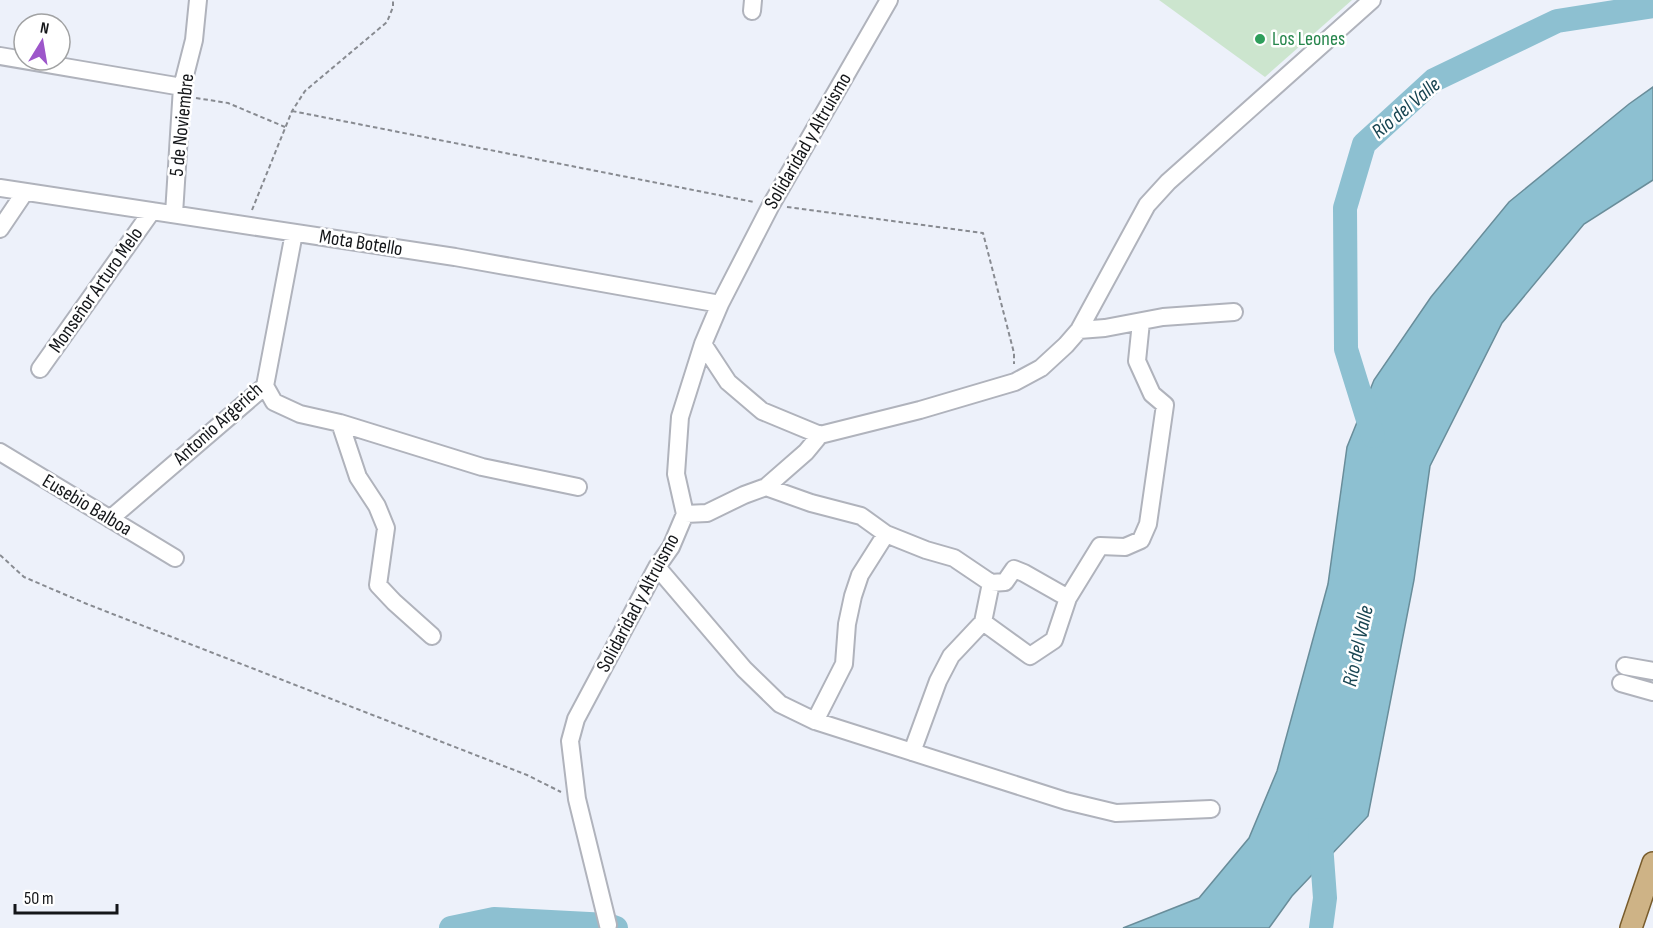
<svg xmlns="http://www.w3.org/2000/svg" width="1653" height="928" font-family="'Sofia Sans Condensed',sans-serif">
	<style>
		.pitch { fill: #cce5ce }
		.water { fill: #8dc0d1; stroke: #698d9a; stroke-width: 1.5 }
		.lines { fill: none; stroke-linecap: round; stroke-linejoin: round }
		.river { stroke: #8dc0d1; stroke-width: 24 }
		.minor-casing { stroke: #b0b3bc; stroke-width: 20 }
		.major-casing { stroke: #785c2c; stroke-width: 24 }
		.path { stroke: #888b91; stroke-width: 2; stroke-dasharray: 4.5 3; stroke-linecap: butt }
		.minor { stroke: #fff; stroke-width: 16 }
		.major { stroke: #ceb386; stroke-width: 21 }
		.leisure-dot { fill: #2e9e5b; stroke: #fff; stroke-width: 2 }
		.labels { text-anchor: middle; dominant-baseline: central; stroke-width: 5; stroke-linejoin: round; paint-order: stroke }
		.leisure-label { font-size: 20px; fill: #27864d; stroke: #fff; text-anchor: start }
		.street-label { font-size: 20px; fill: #141619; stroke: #fff }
		.water-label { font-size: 21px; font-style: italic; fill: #184552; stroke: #fff }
	</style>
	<rect width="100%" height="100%" fill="#edf1fa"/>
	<path class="pitch" d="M1159,0H1352L1265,77Z"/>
	<path class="water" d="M1653,87V180L1584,224L1502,323L1430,466L1414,580L1368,816L1292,896L1269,928H1123L1199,898L1249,838L1277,771L1328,584L1347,447L1374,380L1431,297L1509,202L1629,104Z"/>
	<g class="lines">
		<path class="river" d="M1373,436L1346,349L1345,208L1364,144L1434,80L1557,21L1653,6
			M1320,830L1325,898L1321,928
			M451,928L494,919L608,925L616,928"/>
		<defs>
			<path id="minor" d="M752,11L753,0
				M0,56L182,87
				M0,188L455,257L720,304
				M174,214L182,87L194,40L198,0
				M0,229L25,192
				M1079,330L1105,328L1163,317L1234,312
				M703,344L728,382L762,411L820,435
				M40,369L152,211
				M265,386L274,402L300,414L340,423L482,467L578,487
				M340,423L358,477L377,506L386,528L378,585L394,602L432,636
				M0,452L175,558
				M766,487L811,503L861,516L886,534L926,550L954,558L991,583L983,622L951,656L938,681L912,752
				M685,514L707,513L744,495L766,487L806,452L820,435L920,410L1015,382L1041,368L1066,345L1079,330L1147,205L1168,182L1372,0
				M110,519L265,386L294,233
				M657,567L744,669L780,704L815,721L1066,801L1116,813L1211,809
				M991,583L1005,582L1014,569L1024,573L1068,598L1100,546L1125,547L1141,540L1148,524L1165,405L1152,394L1137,361L1141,322
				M983,622L1030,656L1054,640L1068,598
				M1625,666L1653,671
				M1621,683L1653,692
				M815,721L844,664L847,624L853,596L860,575L886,534
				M608,925L577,799L570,741L576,719L657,567L671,547L685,514L676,474L680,417L703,344L720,304L771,205L889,0"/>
			<path id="major" d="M1631,928L1653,863"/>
		</defs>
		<use href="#minor" class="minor-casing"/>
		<use href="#major" class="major-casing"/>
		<path class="path" d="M196,98L228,103L285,127
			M292,111L754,202
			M787,207L983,233L1014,353V364
			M252,210L292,111L305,91L387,22L393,7V0
			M0,555L24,577L87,604L527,775L561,792"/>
		<use href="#minor" class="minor"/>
		<use href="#major" class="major"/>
	</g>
	<circle class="leisure-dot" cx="1260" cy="39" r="6"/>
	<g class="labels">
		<g class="leisure-label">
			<text x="1272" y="39">Los Leones</text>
		</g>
		<g class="street-label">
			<text transform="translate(182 125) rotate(-84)">5 de Noviembre</text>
			<text transform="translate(808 141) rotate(-60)">Solidaridad y Altruismo</text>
			<text transform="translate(361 243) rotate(9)">Mota Botello</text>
			<text transform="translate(96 290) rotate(-55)">Monseñor Arturo Melo</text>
			<text transform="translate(218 424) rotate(-42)">Antonio Argerich</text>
			<text transform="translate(87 505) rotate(31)">Eusebio Balboa</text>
			<text transform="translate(638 603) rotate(-62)">Solidaridad y Altruismo</text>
		</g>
		<g class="water-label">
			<text transform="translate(1406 108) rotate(-40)">Río del Valle</text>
			<text transform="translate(1358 646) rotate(-78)">Río del Valle</text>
		</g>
	</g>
	<g transform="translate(42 42) rotate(11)"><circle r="28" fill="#ffffff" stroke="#a1a2a3" stroke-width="1.5"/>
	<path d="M0-4.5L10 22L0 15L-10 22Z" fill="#9d56ca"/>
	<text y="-9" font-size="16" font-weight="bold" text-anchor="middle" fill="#141619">N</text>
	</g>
	<path d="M15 904v9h102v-9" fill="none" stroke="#141619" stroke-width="3"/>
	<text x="24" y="904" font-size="18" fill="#141619" stroke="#ffffff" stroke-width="4.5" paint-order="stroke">50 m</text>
</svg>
